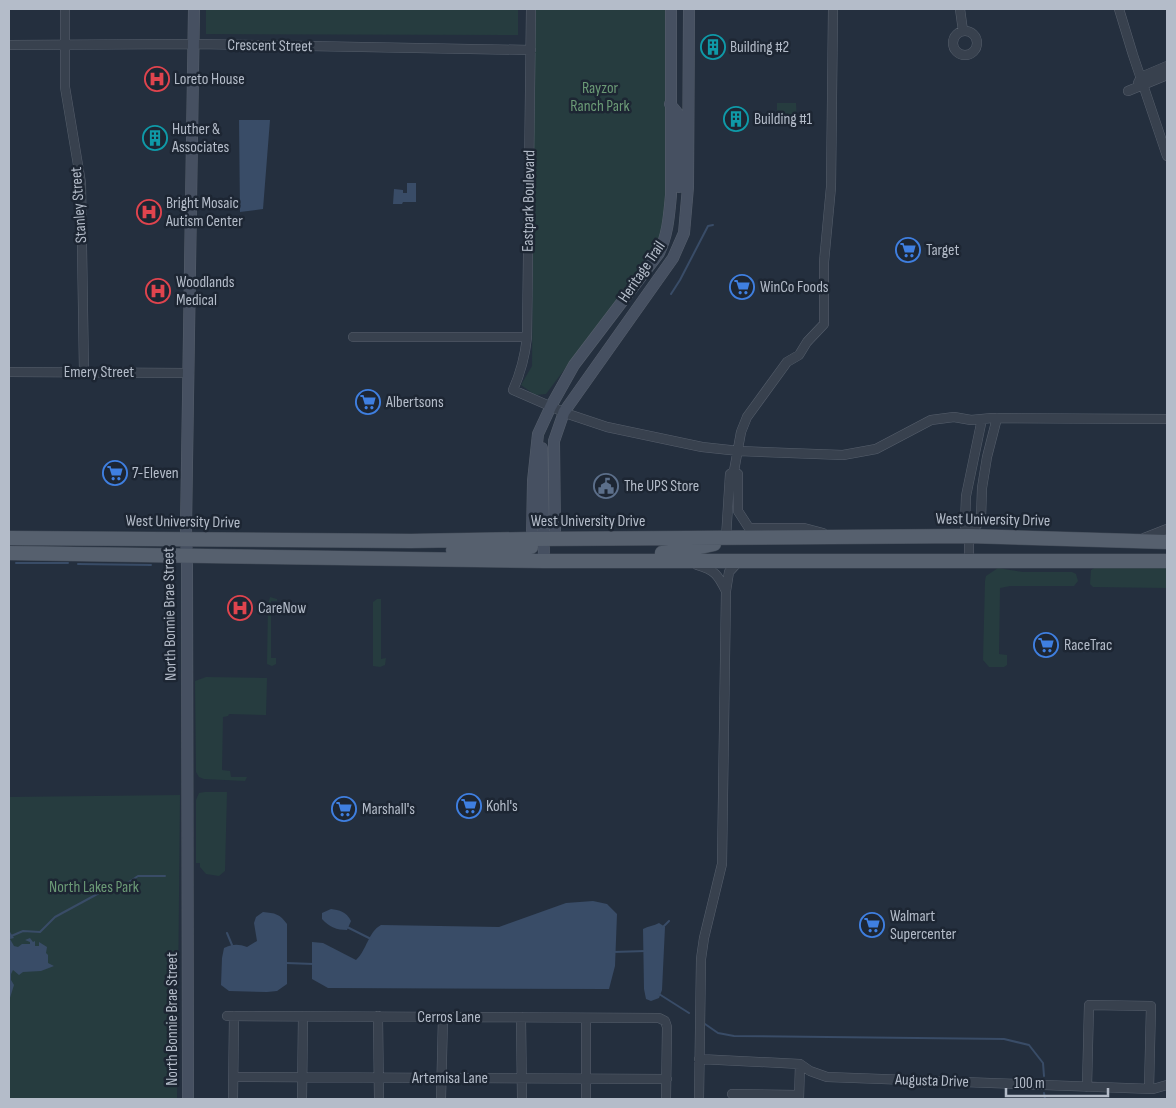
<svg xmlns="http://www.w3.org/2000/svg" width="1176" height="1108" font-family="'Sofia Sans Condensed',sans-serif">
	<style>
		.green { fill: #263c3f }
		.water { fill: #394c67 }
		.lines { fill: none; stroke-linecap: round; stroke-linejoin: round }
		.stream { stroke: #394c67; stroke-width: 2 }
		.street-casing { stroke: #565f6c; stroke-width: 10 }
		.secondary-casing { stroke: #565f6c; stroke-width: 12 }
		.primary-casing { stroke: #414a57; stroke-width: 15 }
		.street { stroke: #38414e; stroke-width: 9 }
		.secondary { stroke: #465061; stroke-width: 11 }
		.primary { stroke: #56606e; stroke-width: 14 }
		.labels { text-anchor: middle; dominant-baseline: central; stroke-width: 5; stroke-linejoin: round; paint-order: stroke }
		.street-label { font-size: 16px; fill: #b4bcc9; stroke: #1d2633 }
		.poi-label { font-size: 16px; fill: #b4bcc9; stroke: #1d2633; text-anchor: start }
		.park-label { font-size: 16px; fill: #6b9a76; stroke: #1d2633 }
	</style>
	<rect width="100%" height="100%" fill="#242f3e"/>
	<path class="green" d="M206,9H518V35L206,34Z
		M535,9H667L665,208L661,233L651,254L546,394L535,395L521,385L532,366Z
		M777,103H796L797,122H777Z
		M1096,567H1164L1167,568V588L1093,587L1090,584L1091,570Z
		M998,568L1023,572H1072L1076,574L1078,581L1074,586H1010L1000,588L999,654L1007,655V665L1004,667H989L983,660L985,581L986,576Z
		M270,597L277,599V601H271V658H276V664L272,666L267,664L268,604Z
		M377,599H381V659L386,658L385,665L380,667L373,666V602Z
		M206,677L267,678L266,715L229,714L228,716L223,717L222,770L230,771L231,777H247L245,781L204,779L199,777L196,772L195,681Z
		M205,792H227L225,871L219,876L206,874L200,867V863H196V800L199,793Z
		M180,795L177,1099H9V797Z"/>
	<path class="water" d="M239,120H270L263,209L240,212Z
		M407,183H416V202H403L402,204H393L394,189L403,190V193H407Z
		M593,901L607,904L617,914L615,966L609,989L328,988L312,979V942L323,943L356,960C367,950 368,932 381,925L499,927L566,903Z
		M331,909C339,910 347,912 351,921L347,930C337,930 329,927 322,919V913Z
		M263,912C275,913 280,914 287,924V984L277,991L267,992L229,991L221,985L222,958L224,948C233,944 238,944 247,947L257,941L254,923L256,917Z
		M659,923L665,927L662,990L659,998L651,1001L646,999L644,989L643,929C648,926 654,926 659,923Z
		M9,925L10,932L14,938L10,939L14,946L18,947L22,944H30V942L25,940L30,938L33,942L35,941V946H39V942L47,947L46,953L48,955V963L54,966L41,971L23,972L19,975L13,970L11,974V980L14,985L9,1001Z"/>
	<g class="lines">
		<path class="stream" d="M671,294L680,280L708,226L713,225
			M16,563H68
			M78,564L151,565
			M347,927L371,939
			M662,928L669,921
			M227,933L232,945
			M9,937L23,931L40,932L55,917L101,892L126,884L138,876H165
			M613,952L646,951
			M286,963L314,964
			M659,994L689,1013
			M705,1024L718,1033L734,1036L1004,1039L1029,1045L1043,1063L1044,1076
			M1044,1093L1045,1099"/>
		<defs>
			<path id="street" d="M65,9V87L81,183L84,372
				M531,9L527,337C525,357 521,372 513,390L568,414L607,427L702,447L739,451L843,455L876,449L931,420L954,417L971,420L992,418L1167,419
				M960,9L963,31
				M1119,9L1133,55L1167,156
				M953 43a12 12 0 1 1 24 0a12 12 0 1 1-24 0Z
				M9,45L194,44L531,50
				M1138,83L1141,77L1167,66
				M1128,91L1167,75
				M353,337H527
				M9,372L189,373
				M734,471L738,474V511L749,528H804L823,533
				M969,536L981,519L982,488L987,457L997,418
				M726,538L730,474L734,471L741,432L747,417L787,362L799,355L807,342L824,324V262L831,187L833,9
				M1144,538L1167,529
				M969,560V536L965,526L966,496L982,419
				M697,565C715,570 718,575 726,591
				M227,1016L659,1018L665,1021L667,1027L666,1099
				M378,1016L379,1099
				M521,1017L522,1099
				M586,1018V1099
				M699,1059L800,1064L810,1071L827,1077L1153,1089L1167,1085
				M234,1077L667,1079
				M1087,1087L1089,1005L1151,1006L1149,1089
				M732,1094L799,1095
				M233,1099L234,1016
				M302,1099L303,1016
				M441,1099L443,1017
				M699,1099L701,959L704,938L722,864L726,591L729,572L740,560
				M799,1099L800,1064"/>
			<path id="secondary" d="M670,104L680,116L679,187
				M542,448L544,561
				M555,531L554,441L564,412L673,258L684,233L688,187L689,9
				M532,539L533,481L538,434L551,406L574,365L659,253C668,234 669,216 671,195V9
				M188,1099L187,566L186,528L194,9"/>
			<path id="primary" d="M9,538L411,541L532,539L969,536L1167,542
				M453,550L531,547
				M9,553L544,561H1167
				M662,553L682,551L714,544"/>
		</defs>
		<use href="#street" class="street-casing"/>
		<use href="#secondary" class="secondary-casing"/>
		<use href="#primary" class="primary-casing"/>
		<use href="#street" class="street"/>
		<use href="#secondary" class="secondary"/>
		<use href="#primary" class="primary"/>
	</g>
	<defs>
		<symbol id="building-ring" viewBox="-11 -11 22 22"><circle r="9.5" fill="#1d2633" stroke="#0f9aa8" stroke-width="1.5"/><path d="M-4-6H4V6H1V3H-1V6H-4ZM-2.5-4.3h1.7v1.8h-1.7ZM.8-4.3h1.7v1.8H.8ZM-2.5-1h1.7V.8h-1.7ZM.8-1h1.7V.8H.8Z" fill="#0f9aa8"/></symbol>
		<symbol id="hospital-ring" viewBox="-11 -11 22 22"><circle r="9.5" fill="#1d2633" stroke="#e0444e" stroke-width="1.5"/><path d="M-5-5h3v3.5h4V-5h3V5h-3V1.5h-4V5h-3Z" fill="#e0444e"/></symbol>
		<symbol id="supermarket-ring" viewBox="-11 -11 22 22"><circle r="9.5" fill="#1d2633" stroke="#3f7fe0" stroke-width="1.5"/><path d="M-6-5.5h2.5l.6 2H6L4.5 2H-2.5L-4.4-4H-6ZM-1.5 3.2a1.3 1.3 0 1 0 .1 0ZM3 3.2a1.3 1.3 0 1 0 .1 0Z" fill="#3f7fe0"/></symbol>
		<symbol id="civic-ring" viewBox="-11 -11 22 22"><circle r="9.5" fill="#1d2633" stroke="#5c6f8a" stroke-width="1.5"/><path d="M-.6-6.5H3V-4.5H.6V-3L4-1V1h2V6H-6V1h2V-1L-.6-3ZM-1.2 2.5V6h2.4V2.5Z" fill="#5c6f8a"/></symbol>
	</defs>
	<g fill-rule="evenodd">
		<use href="#building-ring" x="699" y="33" width="28" height="28"/>
		<use href="#hospital-ring" x="143" y="65" width="28" height="28"/>
		<use href="#building-ring" x="722" y="105" width="28" height="28"/>
		<use href="#building-ring" x="141" y="124" width="28" height="28"/>
		<use href="#hospital-ring" x="135" y="198" width="28" height="28"/>
		<use href="#supermarket-ring" x="894" y="236" width="28" height="28"/>
		<use href="#supermarket-ring" x="728" y="273" width="28" height="28"/>
		<use href="#hospital-ring" x="144" y="277" width="28" height="28"/>
		<use href="#supermarket-ring" x="354" y="388" width="28" height="28"/>
		<use href="#supermarket-ring" x="101" y="459" width="28" height="28"/>
		<use href="#civic-ring" x="592" y="472" width="28" height="28"/>
		<use href="#hospital-ring" x="226" y="594" width="28" height="28"/>
		<use href="#supermarket-ring" x="1032" y="631" width="28" height="28"/>
		<use href="#supermarket-ring" x="455" y="792" width="28" height="28"/>
		<use href="#supermarket-ring" x="330" y="795" width="28" height="28"/>
		<use href="#supermarket-ring" x="858" y="911" width="28" height="28"/>
	</g>
	<g class="labels">
		<g class="street-label">
			<text transform="translate(270 46) rotate(1)">Crescent Street</text>
			<text transform="translate(529 201) rotate(-89)">Eastpark Boulevard</text>
			<text transform="translate(79 205) rotate(-94)">Stanley Street</text>
			<text transform="translate(642 272) rotate(-56)">Heritage Trail</text>
			<text x="99" y="372">Emery Street</text>
			<text transform="translate(993 520) rotate(1)">West University Drive</text>
			<text x="588" y="521">West University Drive</text>
			<text transform="translate(183 522) rotate(1)">West University Drive</text>
			<text transform="translate(170 614) rotate(-91)">North Bonnie Brae Street</text>
			<text x="449" y="1017">Cerros Lane</text>
			<text transform="translate(172 1019) rotate(-90)">North Bonnie Brae Street</text>
			<text x="450" y="1078">Artemisa Lane</text>
			<text transform="translate(932 1081) rotate(2)">Augusta Drive</text>
		</g>
		<g class="poi-label">
			<text x="730" y="47">Building #2</text>
			<text x="174" y="79">Loreto House</text>
			<text x="754" y="119">Building #1</text>
			<text x="172" y="129">Huther &amp;<tspan x="172" dy="18">Associates</tspan></text>
			<text x="166" y="203">Bright Mosaic<tspan x="166" dy="18">Autism Center</tspan></text>
			<text x="926" y="250">Target</text>
			<text x="176" y="282">Woodlands<tspan x="176" dy="18">Medical</tspan></text>
			<text x="760" y="287">WinCo Foods</text>
			<text x="386" y="402">Albertsons</text>
			<text x="132" y="473">7-Eleven</text>
			<text x="624" y="486">The UPS Store</text>
			<text x="258" y="608">CareNow</text>
			<text x="1064" y="645">RaceTrac</text>
			<text x="486" y="806">Kohl's</text>
			<text x="362" y="809">Marshall's</text>
			<text x="890" y="916">Walmart<tspan x="890" dy="18">Supercenter</tspan></text>
		</g>
		<g class="park-label">
			<text x="600" y="88">Rayzor<tspan x="600" dy="18">Ranch Park</tspan></text>
			<text x="94" y="887">North Lakes Park</text>
		</g>
	</g>
	<rect width="1176" height="1108" fill="none" stroke="#b4bcc9" stroke-width="20"/>
	<path d="M1006 1088v8h102v-8" fill="none" stroke="#b4bcc9" stroke-width="2.5"/>
	<text x="1014" y="1088" font-size="15" fill="#b4bcc9" stroke="#1d2633" stroke-width="4" paint-order="stroke">100 m</text>
</svg>
